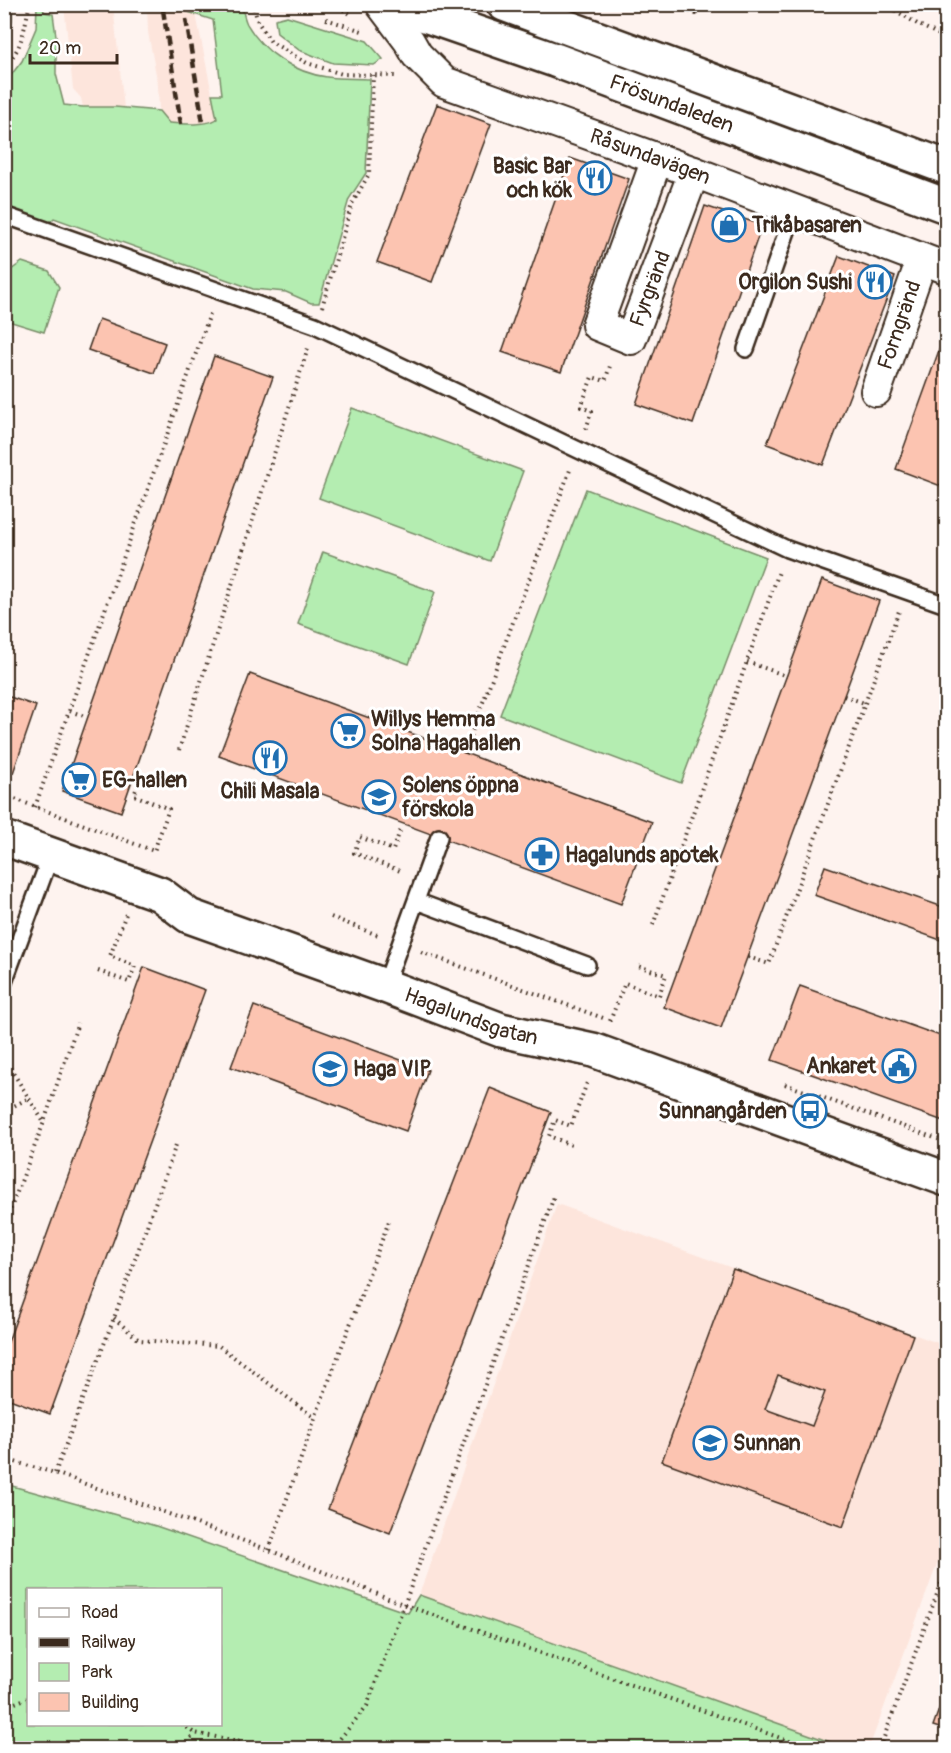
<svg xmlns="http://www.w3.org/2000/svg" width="951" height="1753" font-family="Pangolin,sans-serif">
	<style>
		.built { fill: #fde5dc }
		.green { fill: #b4edb1; stroke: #788c68; stroke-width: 1.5; fill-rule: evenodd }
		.building { fill: #fcc4b1; stroke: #3b2a1e; stroke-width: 1.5; fill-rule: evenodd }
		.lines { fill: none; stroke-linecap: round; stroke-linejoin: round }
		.lane-casing { stroke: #3b2a1e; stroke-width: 20 }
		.street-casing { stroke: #3b2a1e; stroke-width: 34 }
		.secondary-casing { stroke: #3b2a1e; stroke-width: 38 }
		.path { stroke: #3b2a1e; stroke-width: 4; stroke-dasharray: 1.5 4.5; stroke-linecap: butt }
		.lane { stroke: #fff; stroke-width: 15 }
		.street { stroke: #fff; stroke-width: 30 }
		.secondary { stroke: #fff; stroke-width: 33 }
		.rail { stroke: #3b2a1e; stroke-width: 4.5; stroke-dasharray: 9 4.5; stroke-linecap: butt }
		.labels { text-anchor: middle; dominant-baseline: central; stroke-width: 6; stroke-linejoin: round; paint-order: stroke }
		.street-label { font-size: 21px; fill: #3b2a1e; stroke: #fff }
		.poi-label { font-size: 21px; font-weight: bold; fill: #3b2a1e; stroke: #fff; text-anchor: start }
	</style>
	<rect width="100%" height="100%" fill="#fef3ef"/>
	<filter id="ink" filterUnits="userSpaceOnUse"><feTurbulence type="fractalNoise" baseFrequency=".0167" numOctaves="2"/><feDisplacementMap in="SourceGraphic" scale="12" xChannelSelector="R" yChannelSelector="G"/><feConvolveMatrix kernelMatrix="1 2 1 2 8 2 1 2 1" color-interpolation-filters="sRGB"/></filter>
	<g filter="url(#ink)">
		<path class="built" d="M64,5H111L114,14L124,108L83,107L81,98L73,89Z
			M147,5H166L196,14L217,119L211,123H169L159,111L158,85L148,32Z
			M557,1204L946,1346V1540L869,1748H847L419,1595Z"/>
		<path class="green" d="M229,4L242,6C243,11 244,18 247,24C263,52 295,73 327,77C341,79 356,78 370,79L366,173L349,199L319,303H311L286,292L253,289L54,218L50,222L5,208L4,84L22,61L36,28L37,6L43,5L44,12L53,14L56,36V74L64,105L83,107H115L159,111L169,123C182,124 207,126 217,119L212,94H222L213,20L166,5Z
			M12,10V20L5,44V12Z
			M287,16L367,41L383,59L374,65L333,63L299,50L277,33L275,19Z
			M22,262L49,271L59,287L44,332L5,320V278L7,273Z
			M352,408L523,471L490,561L319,498Z
			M586,489L766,557L681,783L500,715Z
			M323,552L435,592L409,664L298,624Z
			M5,1484L156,1526L408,1613L419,1595L847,1748H5ZM28,1590H220V1724H28Z"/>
		<path class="building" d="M437,104L491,124L432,282L377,262Z
			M570,158L629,179L561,372L502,352Z
			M705,206L762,225L693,424L636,404Z
			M839,256L895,277L823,465L767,444Z
			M99,319L165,343L154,373L88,350Z
			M946,331V488L896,469Z
			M214,356L273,377L121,812L62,791Z
			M822,580L879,601L721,1028L664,1007Z
			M250,674L652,822L621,904L219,756Z
			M4,695L36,706L13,773L4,770Z
			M825,866L946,908V942L814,895Z
			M144,967L205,990L50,1414L4,1397V1353Z
			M800,986L946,1038V1122L772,1060Z
			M254,1006L428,1070L406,1131L231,1067Z
			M490,1088L551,1112L390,1533L328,1509Z
			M733,1269L913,1335L843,1527L662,1461ZM778,1375L825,1392L812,1426L765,1409Z
			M946,1690V1730L933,1726Z"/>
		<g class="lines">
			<defs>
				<path id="lane" d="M4,215L315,325L787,549L946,605
					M746,349L794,211
					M416,901L587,965
					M4,982L51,855
					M385,986L439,837"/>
				<g id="street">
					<path id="s1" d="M381,4L409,41L417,55L444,82L694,172L946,268"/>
					<path id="s2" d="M657,159L597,325L631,339L694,172"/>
					<path id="s3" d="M876,391L922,259"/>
				</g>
				<g id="secondary">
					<path id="s4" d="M393,4L555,60L946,206"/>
					<path d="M504,4L946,167"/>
					<path id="s5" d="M4,838L160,894L189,916L385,986L501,1030L593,1050L946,1179"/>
				</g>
			</defs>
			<use href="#lane" class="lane-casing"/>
			<use href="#street" class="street-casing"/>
			<use href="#secondary" class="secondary-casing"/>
			<path class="path" d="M326,4L346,11L353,16
				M673,4L696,14L700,4
				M885,4L919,25L946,38
				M254,8L258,22L271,42L307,63L342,74L396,76
				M326,19L365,32
				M4,65C22,52 24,28 29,8
				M322,307L352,204L369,174L373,75
				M586,429L592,411L581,407L592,377L605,381L611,363
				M747,662L787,676
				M844,696L864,703
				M70,711L87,717
				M179,750L309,345
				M464,753L570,470
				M4,795L154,851L169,809L134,795L142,775L166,785
				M35,807L211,311
				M400,831L393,850L360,837L354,853L403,872
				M331,917L380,936
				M653,925L780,569
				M421,952L603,1018
				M748,957L769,964L899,611
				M98,971L129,982L135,966L110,956L126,914
				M610,1021L625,983L659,996L666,975L638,966
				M4,1058L43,1121
				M785,1084L946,1142
				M4,1111L29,1098
				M571,1145L549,1136L555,1120L571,1126L588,1080
				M4,1226L44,1122L78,1023
				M114,1318L139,1340L219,1346L315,1418
				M4,1459L55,1473L269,1550L405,1605L809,1748
				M55,1473L114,1318L177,1142
				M269,1550L315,1418L389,1221
				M4,1707L28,1698
				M182,1724L194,1733L244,1742L256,1748
				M184,1748L194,1733
				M326,1748L334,1746L367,1706L555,1194
				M880,1748L946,1570"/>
			<use href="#lane" class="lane"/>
			<use href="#street" class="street"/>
			<use href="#secondary" class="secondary"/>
			<path class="rail" d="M163,10L181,124
				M186,19L203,123"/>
		</g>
	</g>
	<defs>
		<symbol id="restaurant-ring" viewBox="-11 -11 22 22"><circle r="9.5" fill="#fff" stroke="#1f6fb2" stroke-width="1.5"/><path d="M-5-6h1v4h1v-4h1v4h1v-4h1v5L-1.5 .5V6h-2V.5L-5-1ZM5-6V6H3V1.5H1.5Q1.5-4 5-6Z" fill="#1f6fb2"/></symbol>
		<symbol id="shop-ring" viewBox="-11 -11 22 22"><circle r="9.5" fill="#fff" stroke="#1f6fb2" stroke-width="1.5"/><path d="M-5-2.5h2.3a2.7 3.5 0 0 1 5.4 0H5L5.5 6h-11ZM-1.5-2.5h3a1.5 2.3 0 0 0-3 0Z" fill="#1f6fb2"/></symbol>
		<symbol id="supermarket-ring" viewBox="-11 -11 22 22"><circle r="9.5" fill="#fff" stroke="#1f6fb2" stroke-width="1.5"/><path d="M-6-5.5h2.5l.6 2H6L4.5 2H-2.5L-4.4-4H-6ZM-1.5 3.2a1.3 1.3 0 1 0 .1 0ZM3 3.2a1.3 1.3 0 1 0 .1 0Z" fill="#1f6fb2"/></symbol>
		<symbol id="school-ring" viewBox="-11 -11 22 22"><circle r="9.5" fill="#fff" stroke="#1f6fb2" stroke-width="1.5"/><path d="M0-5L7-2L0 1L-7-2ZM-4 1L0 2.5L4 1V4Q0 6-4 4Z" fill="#1f6fb2"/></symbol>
		<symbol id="pharmacy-ring" viewBox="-11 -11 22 22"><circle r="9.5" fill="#fff" stroke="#1f6fb2" stroke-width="1.5"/><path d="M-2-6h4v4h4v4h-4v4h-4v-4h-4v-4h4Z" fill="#1f6fb2"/></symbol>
		<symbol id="civic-ring" viewBox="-11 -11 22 22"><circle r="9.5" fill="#fff" stroke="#1f6fb2" stroke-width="1.5"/><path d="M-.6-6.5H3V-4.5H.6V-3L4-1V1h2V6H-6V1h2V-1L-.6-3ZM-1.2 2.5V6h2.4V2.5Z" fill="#1f6fb2"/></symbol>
		<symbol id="bus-ring" viewBox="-11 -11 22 22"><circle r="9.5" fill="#fff" stroke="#1f6fb2" stroke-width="1.5"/><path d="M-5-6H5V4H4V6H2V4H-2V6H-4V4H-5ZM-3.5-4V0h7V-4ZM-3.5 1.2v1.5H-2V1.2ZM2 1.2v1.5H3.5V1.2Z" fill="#1f6fb2"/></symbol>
	</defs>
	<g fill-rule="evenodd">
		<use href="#restaurant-ring" x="576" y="159" width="38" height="38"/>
		<use href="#shop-ring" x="710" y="206" width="38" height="38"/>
		<use href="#restaurant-ring" x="856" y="263" width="38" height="38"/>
		<use href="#supermarket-ring" x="329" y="712" width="38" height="38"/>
		<use href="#restaurant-ring" x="251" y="739" width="38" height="38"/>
		<use href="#supermarket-ring" x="60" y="761" width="38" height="38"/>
		<use href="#school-ring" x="360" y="778" width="38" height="38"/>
		<use href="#pharmacy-ring" x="523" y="836" width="38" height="38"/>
		<use href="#civic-ring" x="880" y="1047" width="38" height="38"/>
		<use href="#school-ring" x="311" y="1050" width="38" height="38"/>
		<use href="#bus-ring" x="791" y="1092" width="38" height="38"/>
		<use href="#school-ring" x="691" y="1424" width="38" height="38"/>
	</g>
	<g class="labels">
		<g class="street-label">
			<text stroke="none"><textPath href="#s4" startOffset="296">Frösundaleden</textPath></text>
			<text stroke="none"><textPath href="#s1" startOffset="320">Råsundavägen</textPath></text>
			<text stroke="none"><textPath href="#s2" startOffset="267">Fyrgränd</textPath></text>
			<text stroke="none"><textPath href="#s3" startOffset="70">Forngränd</textPath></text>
			<text stroke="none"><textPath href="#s5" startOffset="502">Hagalundsgatan</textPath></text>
		</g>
		<g class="poi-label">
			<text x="572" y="166" text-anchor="end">Basic Bar<tspan x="572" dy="24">och kök</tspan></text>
			<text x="752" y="225">Trikåbasaren</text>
			<text x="852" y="282" text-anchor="end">Orgilon Sushi</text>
			<text x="371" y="719">Willys Hemma<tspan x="371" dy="24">Solna Hagahallen</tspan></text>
			<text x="102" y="780">EG-hallen</text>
			<text x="402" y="785">Solens öppna<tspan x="402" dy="24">förskola</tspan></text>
			<text x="270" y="791" text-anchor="middle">Chili Masala</text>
			<text x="565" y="855">Hagalunds apotek</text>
			<text x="876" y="1066" text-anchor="end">Ankaret</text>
			<text x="353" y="1069">Haga VIP</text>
			<text x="787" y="1111" text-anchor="end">Sunnangården</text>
			<text x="733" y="1443">Sunnan</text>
		</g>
	</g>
	<rect width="951" height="1753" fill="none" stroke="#fff" stroke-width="24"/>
	<rect x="12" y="12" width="927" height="1729" fill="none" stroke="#3b2a1e" stroke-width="2" filter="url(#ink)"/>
	<rect x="27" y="1588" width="195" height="138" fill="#ffffff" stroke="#b1aaa5" stroke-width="1.5"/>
	<rect x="39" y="1608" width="30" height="9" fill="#ffffff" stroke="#b1aaa5" stroke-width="1.5"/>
	<text x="81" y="1618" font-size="18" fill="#3b2a1e">Road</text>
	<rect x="39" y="1638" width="30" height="9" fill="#3b2a1e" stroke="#b1aaa5" stroke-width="1.5"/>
	<text x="81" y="1648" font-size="18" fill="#3b2a1e">Railway</text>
	<rect x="39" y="1663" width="30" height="18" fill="#b4edb1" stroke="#b1aaa5" stroke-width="1.5"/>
	<text x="81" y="1678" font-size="18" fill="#3b2a1e">Park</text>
	<rect x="39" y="1693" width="30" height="18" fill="#fcc4b1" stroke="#b1aaa5" stroke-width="1.5"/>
	<text x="81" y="1708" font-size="18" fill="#3b2a1e">Building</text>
	<path d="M30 54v9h87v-9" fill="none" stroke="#3b2a1e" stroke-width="3"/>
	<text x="39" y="54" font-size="18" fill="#3b2a1e" stroke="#ffffff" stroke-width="4.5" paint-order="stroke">20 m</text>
</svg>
